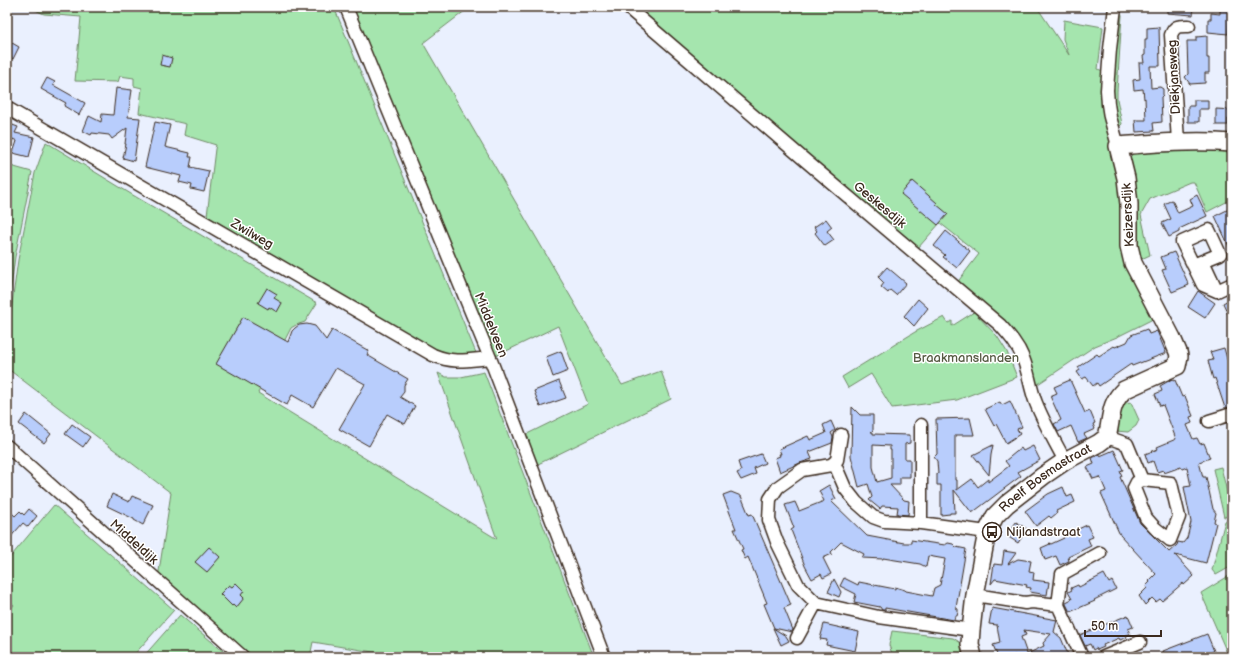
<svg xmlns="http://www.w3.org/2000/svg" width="1239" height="664" font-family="'Balsamiq Sans',sans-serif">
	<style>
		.green { fill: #a5e5ae; stroke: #708866 }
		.building { fill: #b8cdfc; stroke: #3b2a1e; fill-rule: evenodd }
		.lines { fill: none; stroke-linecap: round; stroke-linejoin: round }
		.street-casing { stroke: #3b2a1e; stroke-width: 15 }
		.secondary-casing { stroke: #3b2a1e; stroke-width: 20 }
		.street { stroke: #fff; stroke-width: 12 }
		.secondary { stroke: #fff; stroke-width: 17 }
		.labels { text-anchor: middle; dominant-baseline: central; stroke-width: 3; stroke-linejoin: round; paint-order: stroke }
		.street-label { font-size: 13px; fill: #3b2a1e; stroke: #fff }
		.park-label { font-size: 13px; fill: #565942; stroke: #fff }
		.poi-label { font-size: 13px; fill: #3b2a1e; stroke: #fff; text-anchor: start }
	</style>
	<rect width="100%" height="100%" fill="#eaf0fe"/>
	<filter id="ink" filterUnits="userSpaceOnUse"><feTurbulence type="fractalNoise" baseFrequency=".025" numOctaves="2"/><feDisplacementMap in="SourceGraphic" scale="8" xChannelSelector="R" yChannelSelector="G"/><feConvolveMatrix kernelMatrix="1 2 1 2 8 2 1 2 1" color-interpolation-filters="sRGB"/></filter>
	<g filter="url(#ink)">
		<path class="green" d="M29,7H328L336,12L476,353L458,358L438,351L207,216L215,149L216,145L184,135L186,124L139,113L142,88L134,86V78L120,76L118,82L75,81L81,17L44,14Z
			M352,7H470L423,43L622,385L661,371L671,399L536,465L525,435L588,404L558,326L494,357Z
			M627,7H1037L1069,55L1063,39L1064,20L1103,27L1098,69L1105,72L1126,219L1157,317L1117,337L1095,346L1035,386L1028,358L956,284L979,254L940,223L918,248L865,202L862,204Z
			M1117,13H1121L1122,15L1117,91V99L1122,124L1119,127L1113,111L1112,99Z
			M46,142L131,194L317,303L305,322L296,325L291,328L258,393L497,539L438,373L446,377H461L484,372L594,657H403L313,642L310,657H247L158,578L171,493L8,369L7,374V340L18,260L35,173Z
			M1195,148L1232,150V199L1207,212L1194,182H1190L1150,199L1141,215L1150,255L1137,261L1128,161L1130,157L1136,151Z
			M7,165L32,172L15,257L7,318Z
			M974,312L997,336L1007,352L1017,377L957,400L892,408L871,374L848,388L842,377L915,332L944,317L948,323L952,321V326Z
			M1131,402L1139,420L1136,426L1128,432L1115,431L1118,404Z
			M1221,467L1232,513V516L1224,517L1213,469Z
			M54,505L174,610L132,657H7V613L14,605L7,598V561Z
			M1232,519V566L1216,575L1212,570L1225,521Z
			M1232,574V653L1228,655L1201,593Z
			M180,615L230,657H143Z
			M892,631L953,638L961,643L966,657H893L889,645Z"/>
		<path class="building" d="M1167,7H1194L1193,15L1167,13Z
			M1220,10L1230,11L1228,34L1208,32V19H1211V13L1220,14Z
			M1159,27L1160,66H1150L1151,88L1160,87L1163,89V95L1161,97L1162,122L1153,123L1154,131L1136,132L1135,120H1146L1145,98L1144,99L1143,89L1134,90L1133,80L1140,79L1139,63H1144L1143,56L1145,55V39H1147V28Z
			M1207,36V58H1209V73H1205V83L1190,84L1185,77L1188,74L1187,41H1196V37Z
			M7,40L19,47L13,59L7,55Z
			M162,55L172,58L170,67L160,65Z
			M47,78L55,82L53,85L85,103L79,115L64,106L66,103L41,89Z
			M116,88L132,90L128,117L140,118L134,161L123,158L126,144H125L127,128L112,139L109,135L92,133L91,135L83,131L89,116L101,122L102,114L113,115Z
			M1194,100H1208V109H1199V122H1188V106H1194Z
			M1216,109L1232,110V119H1228V125H1216Z
			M155,122L170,125L165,147L190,153L189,157H192L190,167L209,171L204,192L191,189L192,185L179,182L181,176L145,167Z
			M7,123L18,127L15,133L34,137L29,157L13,153L17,141L13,139L7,153Z
			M912,181L937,203L936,204L948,214L938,225L901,194Z
			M1197,195L1207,216L1179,229V232L1169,237L1162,223L1171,219L1164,204L1172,200L1178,213L1193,206L1190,199Z
			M1229,209L1232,216V253L1215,216Z
			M826,219L832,227L827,231L834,240L825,246L815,233L817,231L814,227Z
			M946,231L970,251L957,268L943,257L945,255L934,246Z
			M1174,252L1189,285L1172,292L1162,270L1166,269L1161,257Z
			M887,267L906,283L896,295L890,290L888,293L881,287L884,283L878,277Z
			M267,288L277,294L274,298L282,303L277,312L269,307L268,309L258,303Z
			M1198,291L1215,303L1205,318L1188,307Z
			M1232,298V323L1223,303Z
			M918,299L928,308L914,326L904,316Z
			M243,317L288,342L292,331L295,328L299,325L307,324L315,326L326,340L332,330L369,351L367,355L408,379L404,385V392L400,397L415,406L405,424L387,414L369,446L339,429L365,384L336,368L313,407L292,395L287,405L216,364Z
			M1147,329L1149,334L1157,331L1166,353L1132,366L1131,364L1099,386L1097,383L1093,386L1086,377L1082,379L1077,372L1080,370L1078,367L1097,354L1099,356L1114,346L1115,347L1127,342L1131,335Z
			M1224,348L1232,377V407L1225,408L1215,378L1213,379L1208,361L1213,360L1210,352Z
			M561,351L568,371L553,377L546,357Z
			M1172,379L1173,381L1175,380L1182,397L1185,396L1193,416L1190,417L1192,423L1187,425L1193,439L1197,438L1200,444L1204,443L1210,458L1199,462L1203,477H1206L1213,509L1216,513L1214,522L1216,523L1206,563L1175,555L1194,576L1184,585L1183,583L1162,601L1160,599L1156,602L1152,598L1145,605L1139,596L1147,588L1146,586L1150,582L1149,581L1156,574L1120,535L1101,493L1106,491L1100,477L1093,479L1087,467L1094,464L1092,458L1100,454V456L1114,450L1123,470L1120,471L1122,476L1120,477L1140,523L1169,552L1177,545L1178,542L1183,543L1187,538L1191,522L1184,487L1191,486L1187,467L1182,469L1181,467L1164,473L1163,470L1157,472L1153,461L1148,463L1145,454L1158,449L1157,447L1176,439L1163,405L1160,406L1155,394L1162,391L1160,386Z
			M1070,380L1085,413L1090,411L1095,423L1093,424L1095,429L1084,434L1087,438L1078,442L1071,426L1058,432L1054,424L1061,420L1050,396L1057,393L1054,387Z
			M559,381L566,398L540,407L534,391Z
			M1010,401L1022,427L1017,429L1020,434L1006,443L996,424L994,426L985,409L1000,402L1002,405Z
			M852,407L860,415H873V430L871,432H873V434L910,435V443L905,444V459H910V477H900V485H890L904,500L909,501L908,515L897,514L898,507L882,506L880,509L869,500L872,497L868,484L859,487L851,456ZM873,445L890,446V450H891V478L877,482L873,467Z
			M26,414L51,434L44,443L19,424Z
			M970,418L974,435H955V480H957V490L972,479L978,487L988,479V482L1009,466L1005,461L1021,448L1023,451L1033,446L1040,460L1018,472L1021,476L972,513L954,490L955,513H950V514L941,515V485H937V474H938L937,461L934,457L937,454L936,419Z
			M831,421L835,430L831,433L833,437L832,443L809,452L812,459L800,463L780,472L775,458L780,456L779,454H781L779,449L808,436L810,440L826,433L823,425Z
			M72,424L90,437L83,447L65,434Z
			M993,445L991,455L989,475L973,455Z
			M761,454L765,463L754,468L756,474L741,480L737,473L741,471L738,462Z
			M829,485L836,499L831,501L867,536L904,543H911V540L945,545L948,543L953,544L956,547L966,549L956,608L958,609V612L957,616H955L954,620L885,608V610H882L880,607L854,602L856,594L840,586L844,578L858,585L859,582L895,589V587L905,590L906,591L932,596L934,588L940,585L945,559L928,556L926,567L920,564L883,558V559L862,558L864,554L841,542L831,552L832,554L823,558L831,574L823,578L821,574L812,579L805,566L791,530L794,528L785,505L795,502L799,511L824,501L819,491Z
			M1063,487L1067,497L1072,495L1075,502L1056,511L1057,513L1051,518L1049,516L1036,526L1025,511L1048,494Z
			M731,492L741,496L749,515L752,514L791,605L784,608L793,630L792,632L774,628L764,604L767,603L748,557L745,559L741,550L743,549L734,529H736L726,503L723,495Z
			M112,494L129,502L132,496L153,505L143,525L134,520V519L107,506Z
			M7,509L15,516L20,511L24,515L29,509L37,516L28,527L23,523L7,541Z
			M1016,522L1027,529L1018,543L1007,536Z
			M1087,525L1093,537L1088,539L1091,546L1068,557L1069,561L1060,565L1056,556L1045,560L1041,548L1050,544L1049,543L1051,544L1064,538L1063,536Z
			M209,547L220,557L207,572L195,562Z
			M1004,551L1016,553L1008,564L1018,559L1031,561L1029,571L1034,572L1033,580L1049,582L1047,595L1030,592L1031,588L1026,587L1027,585L995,579L991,584L994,564L1002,565Z
			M1104,574L1109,583L1112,581L1116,589L1094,600L1095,601L1070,612L1066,604V602L1072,599L1068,592L1072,590L1071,588L1078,585L1079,587Z
			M834,579L841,592L839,597L828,592Z
			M236,583L244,591L241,595L244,598L236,608L233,605L232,606L220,594L229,585L232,587Z
			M992,608L1057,620L1054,632L1061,638L1069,657H1016L1015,655L1009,657H998L993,645L1000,643L997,625L989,624ZM1024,630L1051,634L1043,643L1044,646L1027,654L1021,637L1026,635Z
			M1128,615L1133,627L1128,629L1130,634L1126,635L1127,637L1120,640L1119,638L1103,645L1104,647L1097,650L1096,648L1093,650L1090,644L1085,646L1080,635Z
			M824,624L859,632L855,651L826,645L827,640L820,639Z
			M773,628L786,636L789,641L781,645Z
			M1207,634L1214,651L1200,657H1165L1163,651Z"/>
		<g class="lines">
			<defs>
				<path id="street" d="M346,7L490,358L604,657
					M627,7L806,161L1000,325C1009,335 1018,345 1023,358C1029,373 1030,388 1036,403C1044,423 1055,442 1065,461
					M1115,7L1110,49L1107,90L1108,104L1110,117L1118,146
					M7,108L433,355C455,364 467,360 490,358
					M1178,141L1171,35C1175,25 1179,26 1189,26
					M1203,261L1217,291
					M1193,265L1220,254L1209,230L1182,242L1203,285L1217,291L1232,284
					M1209,421L1232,414
					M841,435L837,460L831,465L802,470L778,487L770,499L769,520L777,542L798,585L816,603L879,617L971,630
					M1107,437L1127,444L1142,480L1171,483L1179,517L1170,540L1155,528L1146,518L1134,488L1137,482L1142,480
					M7,446L243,657
					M831,465L836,467L845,488L856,502L873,517L884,521L921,523L987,532
					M921,523V425
					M975,595L1025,603L1032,602L1058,605
					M797,638L816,603
					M1082,657L1058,605L1062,574L1100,553
					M1104,657L1140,642"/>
				<g id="secondary">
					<path id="s1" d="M973,657L970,644L971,630L975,595L987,532L995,516L1007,504L1043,476L1065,461L1099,443L1107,437C1112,419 1109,404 1124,390L1177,366L1179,356L1178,352L1172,338L1133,263L1129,246V204L1126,178L1118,146C1156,143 1194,140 1232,143"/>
				</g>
			</defs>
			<use href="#street" class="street-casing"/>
			<use href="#secondary" class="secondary-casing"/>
			<use href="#street" class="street"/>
			<use href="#secondary" class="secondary"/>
		</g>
	</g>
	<defs>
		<symbol id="bus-ring" viewBox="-11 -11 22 22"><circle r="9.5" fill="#fff" stroke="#3b2a1e" stroke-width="1.5"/><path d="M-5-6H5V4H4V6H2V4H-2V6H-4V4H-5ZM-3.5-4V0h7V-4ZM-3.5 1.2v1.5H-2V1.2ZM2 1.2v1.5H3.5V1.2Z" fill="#3b2a1e"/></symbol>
	</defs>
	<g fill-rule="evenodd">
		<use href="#bus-ring" x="981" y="521" width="22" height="22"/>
	</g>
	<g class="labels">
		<g class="street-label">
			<text transform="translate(1174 77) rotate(-93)">Diekjansweg</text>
			<text transform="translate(880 205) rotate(40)">Geskesdijk</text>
			<text transform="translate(1128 215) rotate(-93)">Keizersdijk</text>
			<text transform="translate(252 234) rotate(30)">Zwilweg</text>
			<text transform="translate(491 325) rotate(68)">Middelveen</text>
			<text stroke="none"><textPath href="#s1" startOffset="208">Roelf Bosmastraat</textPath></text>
			<text transform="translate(134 542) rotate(42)">Middeldijk</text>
		</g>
		<g class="park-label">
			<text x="966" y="358">Braakmanslanden</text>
		</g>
		<g class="poi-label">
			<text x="1006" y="532">Nijlandstraat</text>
		</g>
	</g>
	<rect width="1239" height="664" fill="none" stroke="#fff" stroke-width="24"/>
	<rect x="12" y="12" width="1215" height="640" fill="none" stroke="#3b2a1e" stroke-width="1.5" filter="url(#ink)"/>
	<path d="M1085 630v6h76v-6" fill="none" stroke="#3b2a1e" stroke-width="2"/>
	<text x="1091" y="630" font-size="12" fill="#3b2a1e" stroke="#ffffff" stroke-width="3" paint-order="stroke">50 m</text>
</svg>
